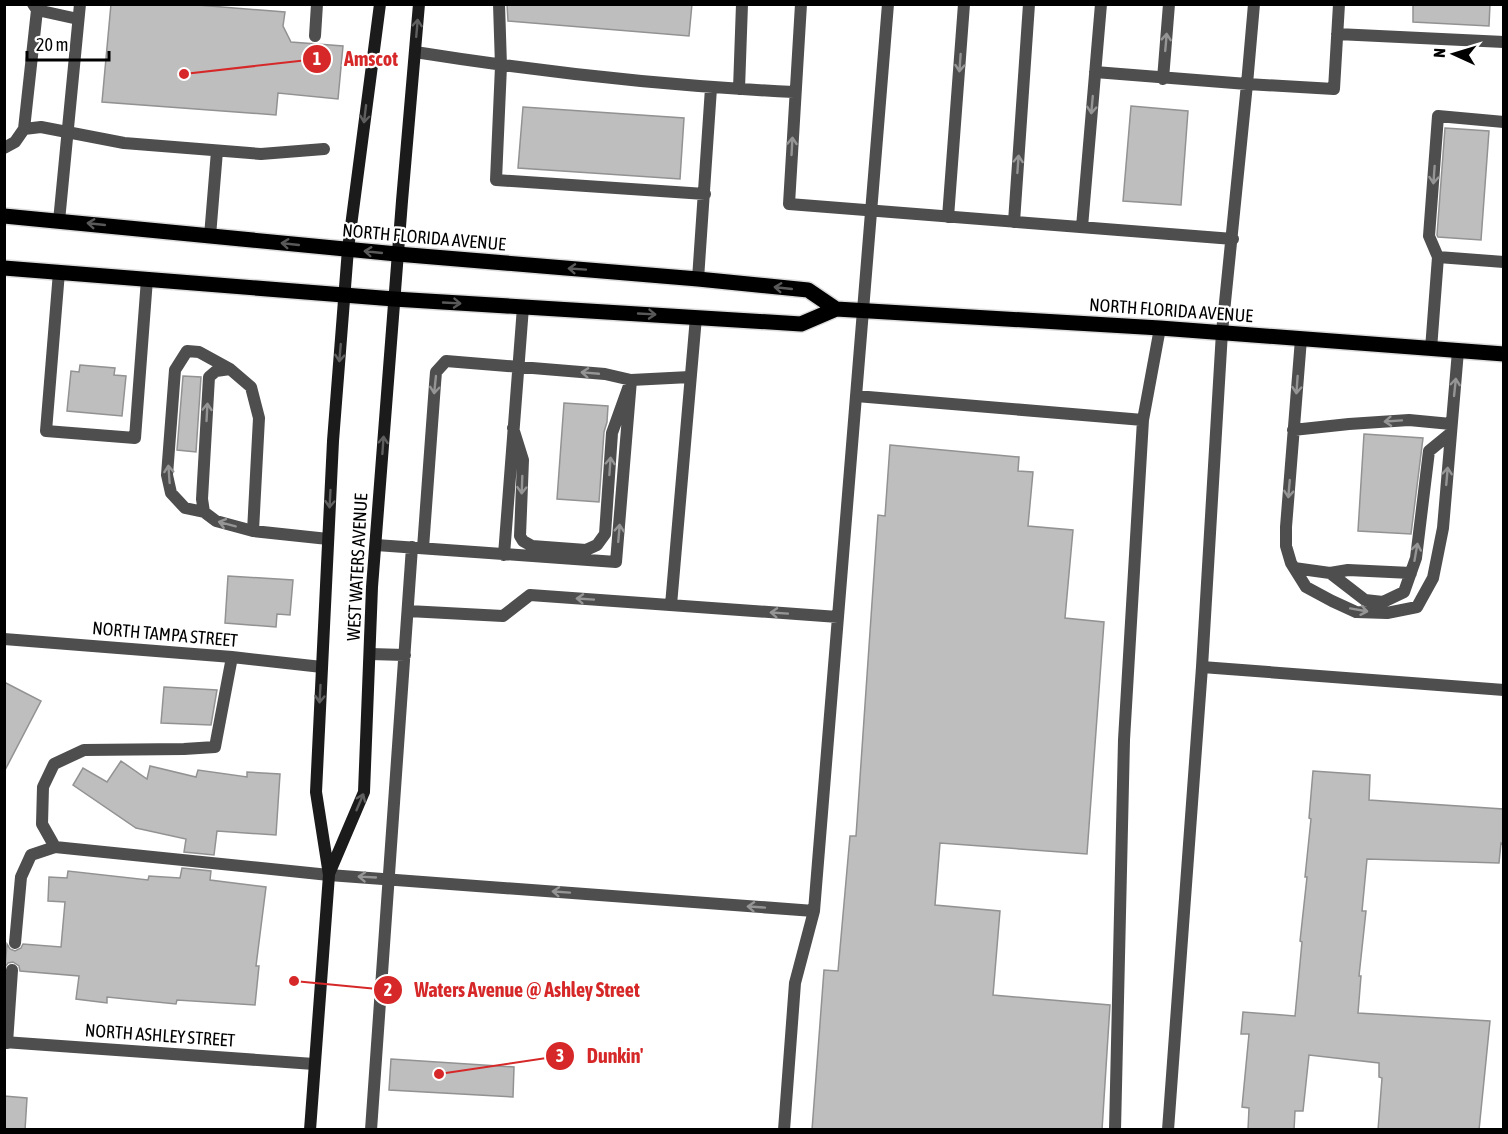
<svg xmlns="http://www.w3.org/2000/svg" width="1508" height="1134" font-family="'Asap Condensed',sans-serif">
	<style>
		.building { fill: #bebebe; stroke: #929292; stroke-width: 1.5 }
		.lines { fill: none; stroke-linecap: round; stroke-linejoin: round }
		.primary-casing { stroke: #dbdbdb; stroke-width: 18 }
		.lane { stroke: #4e4e4e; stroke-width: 12 }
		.street { stroke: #4e4e4e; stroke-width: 12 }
		.secondary { stroke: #1b1b1b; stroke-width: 12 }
		.primary { stroke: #000; stroke-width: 15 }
		.oneway { stroke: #5f5f5f }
		.oneway2 { stroke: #959595 }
		.oneway3 { stroke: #595959 }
		.labels { text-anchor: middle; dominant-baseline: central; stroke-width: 4.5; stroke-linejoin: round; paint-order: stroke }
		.street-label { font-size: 18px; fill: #000; stroke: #fff }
		.leader { fill: none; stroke: #d62828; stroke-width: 2 }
		.callout-dot { fill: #d62828; stroke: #fff; stroke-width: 2 }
		.mark-label { font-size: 18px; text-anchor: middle; font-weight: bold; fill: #fff }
		.callout-label { font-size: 20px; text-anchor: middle; font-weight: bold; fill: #d62828; stroke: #fff; stroke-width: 4.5; stroke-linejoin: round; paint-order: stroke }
	</style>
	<rect width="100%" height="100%" fill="#fff"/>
	<path class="building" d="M111,4H185L285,12L283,26L291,42L343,46L338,99L278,93L276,115L102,102Z
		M507,4H692L689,36L508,21Z
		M1413,4H1490L1489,26L1413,22Z
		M1131,106L1188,111L1181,205L1123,201Z
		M523,107L684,118L680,179L518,168Z
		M1445,128L1489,131L1481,240L1438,237L1437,235Z
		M80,365L115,368L114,375L126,376L122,416L67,411L71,371L79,372Z
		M183,376L201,377L196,452L177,450Z
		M564,403L608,406L607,422L604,432L599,502L557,499Z
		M1364,434L1423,438L1411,534L1358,531Z
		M890,445L1019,457L1018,471L1033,472L1028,526L1073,530L1065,618L1104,622L1087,854L940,843L935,905L1000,911L993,995L1110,1005L1102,1130H812L824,970L838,971L850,836H856L878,515L885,516Z
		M228,576L293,580L290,615L277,614L276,627L225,623Z
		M4,682L41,701L4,772Z
		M164,687L217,690L211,725L161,723Z
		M121,761L147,779L150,766L196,777L198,770L247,777V772L280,774L276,835L217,831L214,855L184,852L186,839L136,828L73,785L83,768L107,782Z
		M1313,771L1370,775L1369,800L1503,809V844L1501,843L1499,863L1367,859L1362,911H1366L1359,976H1361L1358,1013L1490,1021L1479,1130H1378L1382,1078L1379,1077V1063L1309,1055L1303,1111H1295L1294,1130H1248L1249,1108L1242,1107L1249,1034H1241L1243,1012L1295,1016L1302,942L1300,941L1307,877H1305L1311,819L1309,818Z
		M182,868L211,871L210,880L266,887L256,966H259L255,1005L177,1000L176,1004L107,997V1003L76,999L79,976L20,971L19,966L13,962L8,963L5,967L7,944L10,949L15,951L21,948L23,944L61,947L65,902L48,901L49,877L67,878L68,871L148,880L149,876L180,878Z
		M391,1059L514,1067L513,1097L389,1090Z
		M4,1096L27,1098L25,1130H4Z"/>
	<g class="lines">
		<defs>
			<path id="primary" d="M4,216L397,254L698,279L808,290L836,309
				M4,268L394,299L801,324L836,309L1160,328L1504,354"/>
		</defs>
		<use href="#primary" class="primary-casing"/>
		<path class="lane" d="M499,4L501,66L496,180L705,194
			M801,4L789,204L1233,239
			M37,10L78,19
			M1337,34L1504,42
			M315,36L317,4
			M415,52C541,72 667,86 794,92
			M1095,72L1247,84L1254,4
			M1163,79L1169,4
			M739,89L742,4
			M24,129L37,10L33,4
			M4,148L15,142L24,129L41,127L124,143L261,154L324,149
			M948,217L964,4
			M1014,222L1029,4
			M1082,227L1101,4
			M210,236L217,151
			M1438,257L1504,262
			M59,272L46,431L135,438L147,279
			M698,279L711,88
			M1301,339L1286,527V546L1291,563L1306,587L1332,601L1356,612L1387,613L1417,607L1433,578L1443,528L1458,351
			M1431,349L1438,257L1429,236L1438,116L1504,122
			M856,396L1143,420L1124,740L1115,1130
			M1143,420L1160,328
			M513,428L523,460L520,536L523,541L532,546L586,550L597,545L605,534L612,433L631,380L690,377
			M1293,430L1349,424L1409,420L1451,424
			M204,512L202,499L209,377L216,371L230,369
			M253,531L216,521L204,512L185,508L171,493L167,475L175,370L187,351L199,352L230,369L251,387L259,418L253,531L328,539
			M376,545L616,562L631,380L605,374L446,361L436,372L435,384L423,548
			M504,555L523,307
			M1294,568L1330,573L1365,600L1383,602L1404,592L1416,558L1429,451L1451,433
			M1330,573L1348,570L1411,573
			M671,605L696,317
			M408,611L503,616L530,595L838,617
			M370,654L405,655
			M1202,667L1504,690
			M329,875L814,911
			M15,943L21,877L31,855L55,847
			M7,1043L12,970
			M371,1130L412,547
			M784,1130L795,983L814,911L888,4
			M1168,1130L1202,667L1222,332L1247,84L1334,89L1339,4"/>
		<path class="street" d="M59,221L80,4
			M4,639L232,657L322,667
			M232,657L215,747L184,749L84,750L54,764L43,787L42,824L55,847L329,875
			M4,1042L314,1064"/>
		<path class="secondary" d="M329,874L364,792L372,587L402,201L419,4
			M310,1130L329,875L316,792L333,441L348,249L380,4"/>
		<use href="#primary" class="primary"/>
	</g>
	<defs><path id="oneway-shaft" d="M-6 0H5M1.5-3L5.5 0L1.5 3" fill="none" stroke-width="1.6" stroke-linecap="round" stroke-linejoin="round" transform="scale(1.5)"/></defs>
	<g class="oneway">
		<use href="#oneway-shaft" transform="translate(417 28) rotate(-85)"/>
		<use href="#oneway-shaft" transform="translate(365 114) rotate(97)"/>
		<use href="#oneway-shaft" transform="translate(340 353) rotate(95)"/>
		<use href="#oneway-shaft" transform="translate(383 445) rotate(-86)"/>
		<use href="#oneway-shaft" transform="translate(330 499) rotate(93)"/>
		<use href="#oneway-shaft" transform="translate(320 694) rotate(93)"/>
		<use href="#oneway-shaft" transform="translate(360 802) rotate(-67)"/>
	</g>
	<g class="oneway2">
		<use href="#oneway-shaft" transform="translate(1166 42) rotate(-85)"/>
		<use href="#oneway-shaft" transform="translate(960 63) rotate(94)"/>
		<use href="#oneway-shaft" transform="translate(1092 105) rotate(95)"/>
		<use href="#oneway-shaft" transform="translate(792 146) rotate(-87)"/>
		<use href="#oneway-shaft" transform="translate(1018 164) rotate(-86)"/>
		<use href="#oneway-shaft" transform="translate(1434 175) rotate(94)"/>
		<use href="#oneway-shaft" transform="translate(590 373) rotate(-175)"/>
		<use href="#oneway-shaft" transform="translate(435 385) rotate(96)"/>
		<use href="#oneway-shaft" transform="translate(1297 385) rotate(94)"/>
		<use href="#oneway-shaft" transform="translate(1455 387) rotate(-84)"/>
		<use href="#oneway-shaft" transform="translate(207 412) rotate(-87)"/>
		<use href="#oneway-shaft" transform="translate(1393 421) rotate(176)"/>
		<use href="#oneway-shaft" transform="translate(610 466) rotate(-86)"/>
		<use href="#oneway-shaft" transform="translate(169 474) rotate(-94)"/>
		<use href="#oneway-shaft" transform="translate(1447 476) rotate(-85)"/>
		<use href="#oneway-shaft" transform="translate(522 485) rotate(92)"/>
		<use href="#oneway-shaft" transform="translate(1289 489) rotate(95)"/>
		<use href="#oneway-shaft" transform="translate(227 524) rotate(-165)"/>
		<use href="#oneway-shaft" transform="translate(619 533) rotate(-85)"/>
		<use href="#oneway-shaft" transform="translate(1416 552) rotate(-80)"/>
		<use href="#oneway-shaft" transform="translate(585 599) rotate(-176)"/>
		<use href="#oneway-shaft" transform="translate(1359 610) rotate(10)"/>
		<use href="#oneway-shaft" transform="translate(779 613) rotate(-176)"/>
		<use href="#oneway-shaft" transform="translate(367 877) rotate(-177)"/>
		<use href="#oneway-shaft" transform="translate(561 892) rotate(-176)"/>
		<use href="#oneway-shaft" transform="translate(756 907) rotate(-176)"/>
	</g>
	<g class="oneway3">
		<use href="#oneway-shaft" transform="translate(96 224) rotate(-174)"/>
		<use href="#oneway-shaft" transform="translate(290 244) rotate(-174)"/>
		<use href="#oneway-shaft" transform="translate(373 252) rotate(-174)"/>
		<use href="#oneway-shaft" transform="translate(577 269) rotate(-176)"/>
		<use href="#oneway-shaft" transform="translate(783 288) rotate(-174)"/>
		<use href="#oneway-shaft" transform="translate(452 303) rotate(3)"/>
		<use href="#oneway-shaft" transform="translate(647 314) rotate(3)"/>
	</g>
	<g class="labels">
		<g class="street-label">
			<text transform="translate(424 237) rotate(5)">NORTH FLORIDA AVENUE</text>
			<text transform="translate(1171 310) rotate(4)">NORTH FLORIDA AVENUE</text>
			<text transform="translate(357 567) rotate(-87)">WEST WATERS AVENUE</text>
			<text transform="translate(165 634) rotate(5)">NORTH TAMPA STREET</text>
			<text transform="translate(160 1035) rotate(4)">NORTH ASHLEY STREET</text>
		</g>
	</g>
	<path class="leader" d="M184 74L317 59M294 981L388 990M439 1074L560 1056"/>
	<g class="callout-dot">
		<circle cx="184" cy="74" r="6"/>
		<circle cx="294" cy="981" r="6"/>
		<circle cx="439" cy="1074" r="6"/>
		<circle cx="317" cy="59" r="15"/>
		<circle cx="388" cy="990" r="15"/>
		<circle cx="560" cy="1056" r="15"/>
	</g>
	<g class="mark-label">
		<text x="317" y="65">1</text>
		<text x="388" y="996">2</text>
		<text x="560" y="1062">3</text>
	</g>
	<g class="callout-label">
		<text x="371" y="66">Amscot</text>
		<text x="527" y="997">Waters Avenue @ Ashley Street</text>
		<text x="615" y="1063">Dunkin'</text>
	</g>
	<rect width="1508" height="1134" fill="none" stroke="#000000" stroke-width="12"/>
	<g transform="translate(1454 54) rotate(274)" stroke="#ffffff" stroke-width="4.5" paint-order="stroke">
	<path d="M0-4.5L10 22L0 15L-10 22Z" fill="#000000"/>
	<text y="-9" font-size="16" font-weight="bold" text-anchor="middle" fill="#000000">N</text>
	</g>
	<path d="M27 51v9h82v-9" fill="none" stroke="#000000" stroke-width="3"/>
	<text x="36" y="51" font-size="18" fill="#000000" stroke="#ffffff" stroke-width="4.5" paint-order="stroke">20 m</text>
</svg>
